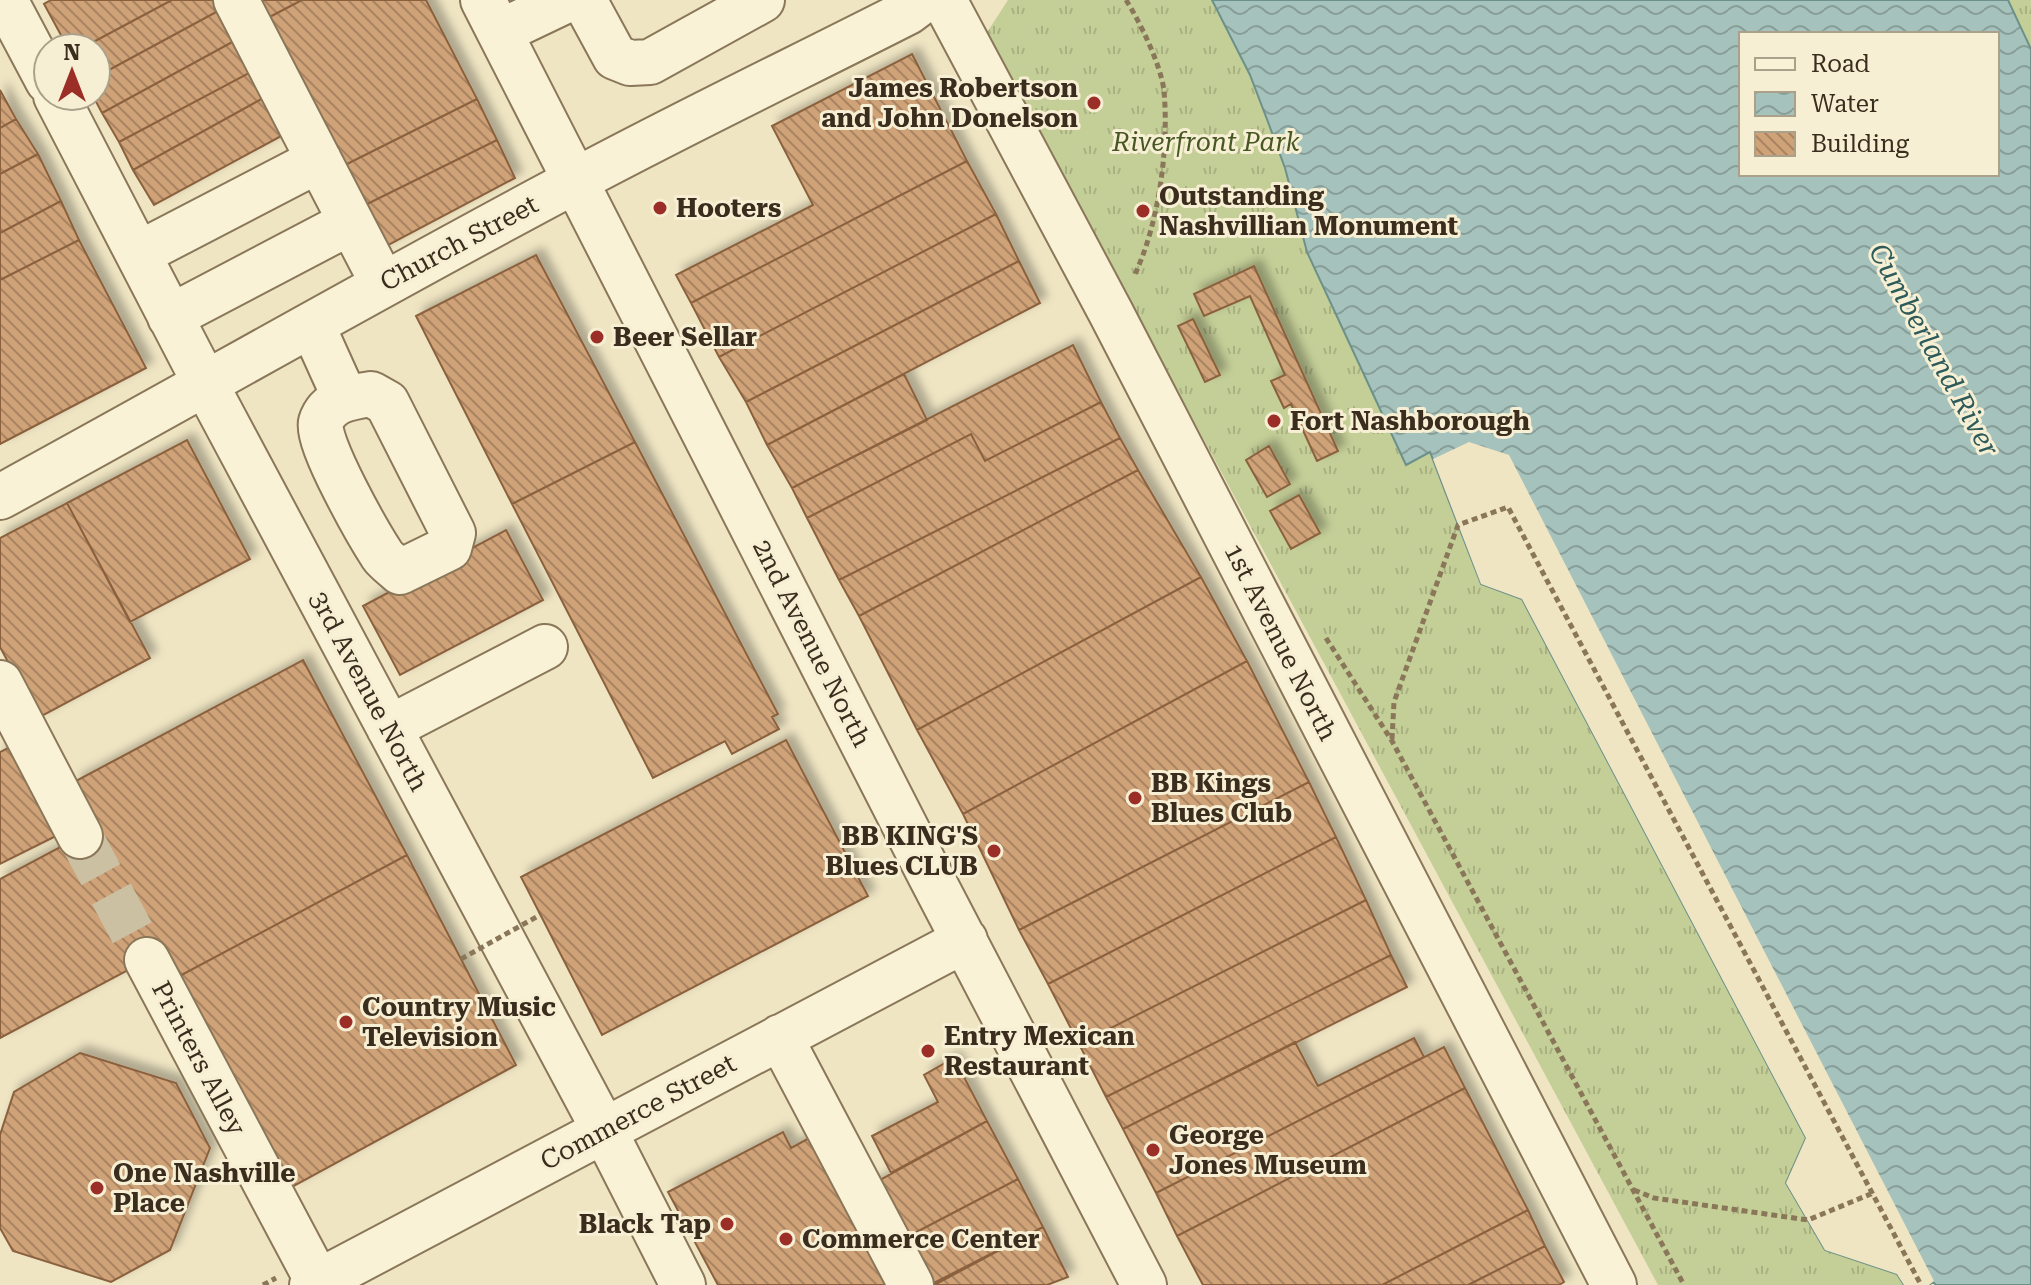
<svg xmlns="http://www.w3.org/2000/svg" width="2031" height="1285" font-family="'Roboto Serif',serif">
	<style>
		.grass { fill: url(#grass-tufts) }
		.water { fill: url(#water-waves); stroke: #6c918a; stroke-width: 2; fill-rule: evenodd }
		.pier { fill: #efe5c3 }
		.building { fill: url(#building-back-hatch); stroke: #8a613e; stroke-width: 2; filter: url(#shadow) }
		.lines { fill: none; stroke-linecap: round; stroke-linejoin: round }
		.minor-tunnel { stroke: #cbc0a2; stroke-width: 44; stroke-dasharray: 44 22; stroke-linecap: butt }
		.minor-casing { stroke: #8a7759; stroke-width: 48 }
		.path { stroke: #8a7759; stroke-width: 5; stroke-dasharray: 6 4; stroke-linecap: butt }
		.minor { stroke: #faf2d7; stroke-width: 44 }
		.path-bridge { stroke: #8a7759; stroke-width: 5; stroke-dasharray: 6 4; stroke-linecap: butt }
		.poi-dot { fill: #9b2e27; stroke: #f7efd3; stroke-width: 3 }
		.labels { text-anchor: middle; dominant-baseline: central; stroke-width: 6; stroke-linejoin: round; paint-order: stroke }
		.poi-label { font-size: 26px; font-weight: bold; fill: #3a2d1e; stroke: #f7efd3; text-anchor: start }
		.park-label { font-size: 26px; font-style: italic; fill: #475724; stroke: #f7efd3 }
		.street-label { font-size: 26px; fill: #3a2d1e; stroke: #f7efd3 }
		.water-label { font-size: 28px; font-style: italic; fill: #2d5a5a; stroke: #f7efd3 }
	</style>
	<defs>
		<pattern id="grass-tufts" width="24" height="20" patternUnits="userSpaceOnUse" patternTransform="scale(2)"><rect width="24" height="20" fill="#c4ce97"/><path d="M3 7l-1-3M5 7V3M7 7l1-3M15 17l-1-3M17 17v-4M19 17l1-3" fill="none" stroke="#a9b182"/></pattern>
		<pattern id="water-waves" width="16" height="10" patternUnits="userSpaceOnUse" patternTransform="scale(2)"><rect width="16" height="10" fill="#a6c2bc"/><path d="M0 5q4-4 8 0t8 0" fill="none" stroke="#889e98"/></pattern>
		<pattern id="building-back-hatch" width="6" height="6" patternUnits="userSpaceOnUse" patternTransform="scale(2)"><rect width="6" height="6" fill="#cfa278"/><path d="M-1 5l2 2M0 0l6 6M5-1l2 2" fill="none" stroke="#a98462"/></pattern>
		<filter id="shadow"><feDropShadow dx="7" dy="-7" stdDeviation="4" flood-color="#0004"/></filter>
	</defs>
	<rect width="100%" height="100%" fill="#efe5c3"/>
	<path class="grass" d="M1008,0H1316L1430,451L1480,584L1522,599L1806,1138L1786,1183L1825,1250L1897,1274L1904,1285H1658L986,34Z
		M2003,0H2031V54Z"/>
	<path class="water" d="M1212,0H2008L2031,49V1285H1936L1933,1282L1929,1285H1904L1897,1274L1825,1250L1786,1183L1806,1138L1522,599L1481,584L1430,452L1406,465L1307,252L1285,168L1268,122L1250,75ZM1741,34H1997V174H1741Z"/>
	<path class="pier" d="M1469,442L1509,455L1934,1281L1929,1285H1904L1897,1274L1825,1250L1786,1183L1806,1138L1522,599L1481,584L1433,459Z"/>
	<path class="building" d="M51,0H172L82,48H68L44,4Z
		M172,0H229L231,4L96,77V48H82Z
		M251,0H302L262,21Z
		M302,0H426L477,99L339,168L262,21Z
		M231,4L247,34L102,113L93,96H96V77Z
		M247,34L264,65L119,142L102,113Z
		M912,54L967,161L691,303L676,275L813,205L772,126Z
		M264,65L276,91L133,170L119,142Z
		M0,90L16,119L0,128Z
		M276,91L296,128L154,205L133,170Z
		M477,99L497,140L359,208L339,168Z
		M16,119L38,154L0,174V128Z
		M497,140L515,178L379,250L359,208Z
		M38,154L61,201L0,233V174Z
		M967,161L996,214L719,357L691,303Z
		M61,201L79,240L0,280V233Z
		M996,214L1019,261L746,402L719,357Z
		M79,240L146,368L0,444V280Z
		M536,255L635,442L512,504L416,316Z
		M1019,261L1040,303L767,445L746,402Z
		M1254,266L1338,451L1317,461L1291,404L1284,408L1271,381L1285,375L1250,296L1204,316L1194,294Z
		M1193,319L1220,375L1205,382L1178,326Z
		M1073,345L1101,402L985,461L971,434L807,518L792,488Z
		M904,374L927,420L792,488L767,445Z
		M1101,402L1120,438L839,580L807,518L971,434L985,461Z
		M1120,438L1138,470L859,616L839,580Z
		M187,440L250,559L130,622L67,503Z
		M635,442L778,714L772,717L779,729L732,754L725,741L653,778L512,504Z
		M1269,446L1290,484L1267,497L1246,460Z
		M1138,470L1201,577L917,730L859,616Z
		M1299,495L1320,533L1291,549L1270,511Z
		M67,503L150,658L38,718L0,647V538Z
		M506,530L543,600L400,675L363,606Z
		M1201,577L1247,661L963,814L917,730Z
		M303,660L407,855L174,979L160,953L0,1038V879L98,827L74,782Z
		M1247,661L1309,782L1019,930L963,814Z
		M786,740L868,896L602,1035L521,877Z
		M10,747L56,836L0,864V752Z
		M1309,782L1336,837L1048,984L1019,930Z
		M1336,837L1366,900L1079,1044L1048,984Z
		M407,855L516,1065L292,1187L174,979Z
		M1366,900L1391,955L1106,1097L1079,1044Z
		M1391,955L1407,987L1123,1129L1106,1097Z
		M1414,1038L1424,1057L1156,1193L1123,1129L1295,1042L1318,1086Z
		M1444,1047L1465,1088L1177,1236L1156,1193Z
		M80,1053L176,1083L210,1148L170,1250L111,1282L13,1251L0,1228V1135L14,1092Z
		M954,1058L987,1121L891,1173L872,1136L938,1102L924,1075Z
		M1465,1088L1528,1210L1382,1285H1203L1177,1236Z
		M987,1121L1018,1179L905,1238L867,1187Z
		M822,1131L904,1285H718L668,1192L783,1132L791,1148Z
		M1018,1179L1043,1227L930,1285L905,1238Z
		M1528,1210L1545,1246L1468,1285H1382Z
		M1043,1227L1068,1277L1047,1285H934Z
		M1545,1246L1564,1282L1559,1285H1468Z"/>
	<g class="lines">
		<path class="minor-tunnel" d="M80,836L147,960"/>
		<defs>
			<path id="minor" d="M5,0L48,81
				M236,0L383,284
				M483,0L930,875L1144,1285
				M584,0L615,57L630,63L650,62L762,0
				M944,0L1111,313L1614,1285
				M500,32L567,0
				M56,96L206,385L604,1130L683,1285
				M138,254L319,160
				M170,317L351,222
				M312,325L345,398
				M371,394L387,403L453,533L449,548L400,572C394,566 386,561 382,555C369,535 315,441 321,422C328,400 351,397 371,394Z
				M0,497C191,393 380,284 573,182C683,123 796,69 908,12L924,0
				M0,683L80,836
				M389,728L545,647
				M147,960L318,1282
				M780,1037L911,1285
				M312,1285L965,940"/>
		</defs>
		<use href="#minor" class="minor-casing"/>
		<path class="path" d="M1126,0C1140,22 1161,65 1164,91C1169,148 1159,223 1135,274
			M1326,638L1392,741L1684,1285
			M1392,739L1394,702L1458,525L1508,507L1921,1285
			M1634,1190L1654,1198L1808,1220L1873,1193
			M263,1285L276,1278"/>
		<use href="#minor" class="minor"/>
		<path class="path-bridge" d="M461,959L540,915"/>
	</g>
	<g class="poi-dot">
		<circle cx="1094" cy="103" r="8"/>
		<circle cx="660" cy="208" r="8"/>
		<circle cx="1143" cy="211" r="8"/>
		<circle cx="597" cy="337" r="8"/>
		<circle cx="1274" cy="421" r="8"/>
		<circle cx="1135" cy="798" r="8"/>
		<circle cx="994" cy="851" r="8"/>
		<circle cx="346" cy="1022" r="8"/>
		<circle cx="928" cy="1051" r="8"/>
		<circle cx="1153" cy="1150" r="8"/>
		<circle cx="97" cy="1188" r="8"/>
		<circle cx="727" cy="1224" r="8"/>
		<circle cx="786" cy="1239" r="8"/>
	</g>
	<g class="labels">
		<g class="poi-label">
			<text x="1078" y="88" text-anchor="end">James Robertson<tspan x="1078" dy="30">and John Donelson</tspan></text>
			<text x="1159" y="196">Outstanding<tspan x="1159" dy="30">Nashvillian Monument</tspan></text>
			<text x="676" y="208">Hooters</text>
			<text x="613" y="337">Beer Sellar</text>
			<text x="1290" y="421">Fort Nashborough</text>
			<text x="1151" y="783">BB Kings<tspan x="1151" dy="30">Blues Club</tspan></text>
			<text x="978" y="836" text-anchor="end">BB KING'S<tspan x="978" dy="30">Blues CLUB</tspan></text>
			<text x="362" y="1007">Country Music<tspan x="362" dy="30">Television</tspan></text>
			<text x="944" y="1036">Entry Mexican<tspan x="944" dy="30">Restaurant</tspan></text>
			<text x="1169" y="1135">George<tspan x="1169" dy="30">Jones Museum</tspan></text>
			<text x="113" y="1173">One Nashville<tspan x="113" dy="30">Place</tspan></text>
			<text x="711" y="1224" text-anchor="end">Black Tap</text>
			<text x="802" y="1239">Commerce Center</text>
		</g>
		<g class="park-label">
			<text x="1206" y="142">Riverfront Park</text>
		</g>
		<g class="street-label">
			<text transform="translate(459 243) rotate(-28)">Church Street</text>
			<text transform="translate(1281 642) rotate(63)">1st Avenue North</text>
			<text transform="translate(812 643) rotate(63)">2nd Avenue North</text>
			<text transform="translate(369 691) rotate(62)">3rd Avenue North</text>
			<text transform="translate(199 1058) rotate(62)">Printers Alley</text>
			<text transform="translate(638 1112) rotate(-28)">Commerce Street</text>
		</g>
		<g class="water-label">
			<text transform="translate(1934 350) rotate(61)">Cumberland River</text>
		</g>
	</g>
	<rect x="1739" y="32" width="260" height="144" fill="#f7efd3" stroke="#aba18b" stroke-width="2"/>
	<rect x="1755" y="58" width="40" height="12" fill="#faf2d7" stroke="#aba18b" stroke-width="2"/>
	<text x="1811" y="72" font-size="24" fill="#3a2d1e">Road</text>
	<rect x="1755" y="92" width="40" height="24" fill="url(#water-waves)" stroke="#aba18b" stroke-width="2"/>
	<text x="1811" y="112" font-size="24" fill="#3a2d1e">Water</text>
	<rect x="1755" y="132" width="40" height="24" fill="url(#building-back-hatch)" stroke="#aba18b" stroke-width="2"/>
	<text x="1811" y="152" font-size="24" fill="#3a2d1e">Building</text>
	<g transform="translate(72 72)"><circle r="38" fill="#f7efd3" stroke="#aba18b" stroke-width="2"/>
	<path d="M0-6L14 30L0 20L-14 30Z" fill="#9b2e27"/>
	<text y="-12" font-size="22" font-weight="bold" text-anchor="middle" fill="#3a2d1e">N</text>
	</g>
</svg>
